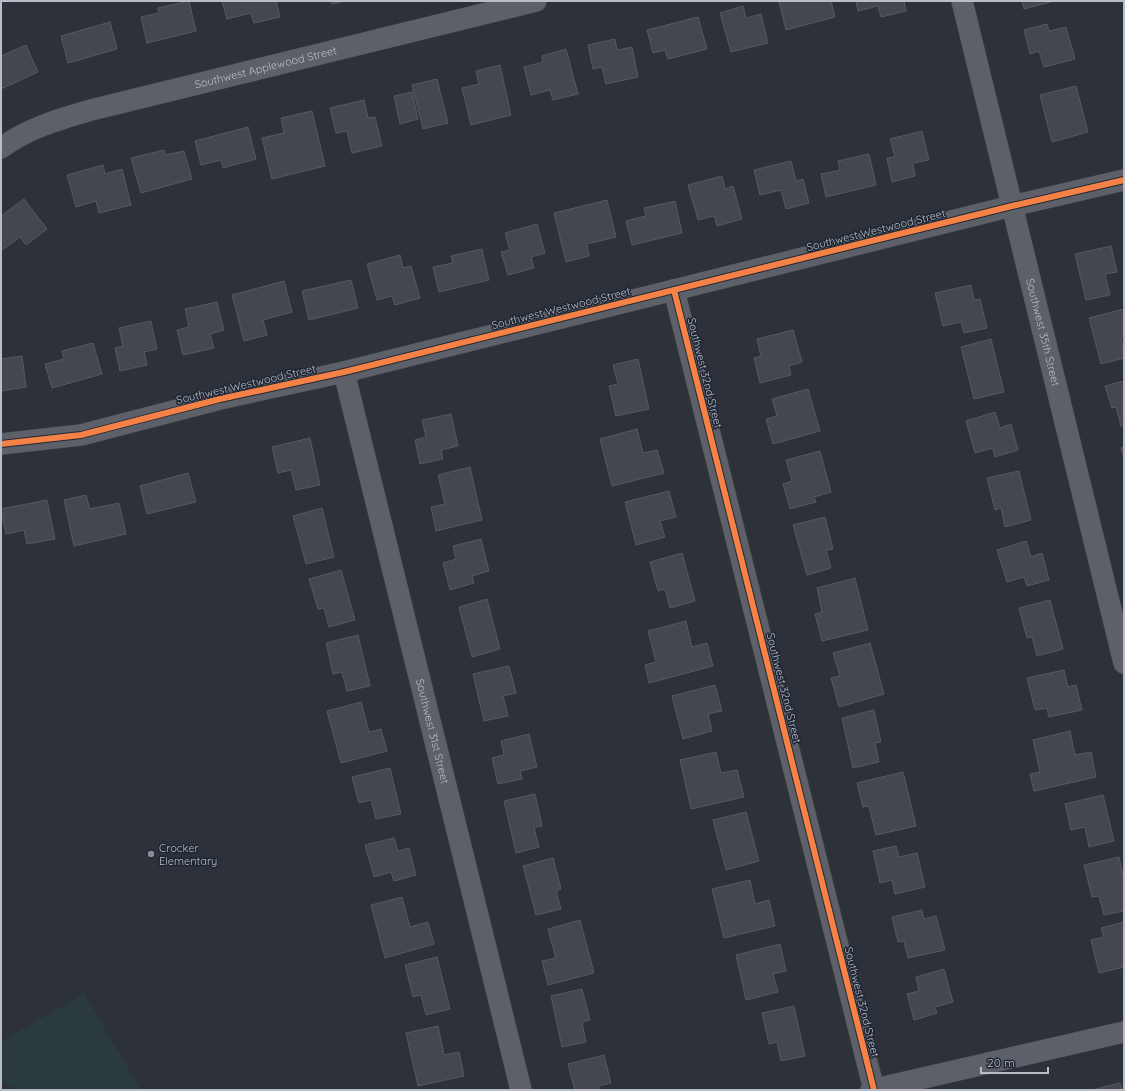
<svg xmlns="http://www.w3.org/2000/svg" width="1125" height="1091" font-family="Quicksand,sans-serif">
	<style>
		.green { fill: #2a3a3f }
		.building { fill: #44474f; stroke: #555961 }
		.lines { fill: none; stroke-linecap: round; stroke-linejoin: round }
		.street-casing { stroke: #494c53; stroke-width: 22 }
		.street { stroke: #5d6068; stroke-width: 21 }
		.cycleway-casing { stroke: #202734; stroke-width: 8 }
		.cycleway { stroke: #f48246; stroke-width: 6 }
		.poi-dot { fill: #878c97; stroke: #202734; stroke-width: 1.5 }
		.labels { text-anchor: middle; dominant-baseline: central; stroke-width: 3; stroke-linejoin: round; paint-order: stroke }
		.street-label { font-size: 11px; fill: #b8bdc9; stroke: #202734 }
		.poi-label { font-size: 11px; fill: #b8bdc9; stroke: #202734; text-anchor: start }
	</style>
	<rect width="100%" height="100%" fill="#2d313a"/>
	<path class="green" d="M84,993L141,1090H18L1,1082V1042Z"/>
	<path class="building" d="M189,1L196,31L147,43L141,17L159,13L158,8Z
		M222,1H276L280,17L254,23L251,13L227,19Z
		M331,1H345L332,4Z
		M783,1H831L835,17L786,30L779,2Z
		M856,1H904L906,11L881,17L878,6L858,11Z
		M1022,1H1054L1024,9Z
		M743,6L746,18L761,14L768,43L731,52L720,13Z
		M698,17L707,49L668,59L665,50L653,53L647,30Z
		M110,22L117,49L68,63L61,36Z
		M1047,24L1049,31L1066,27L1075,59L1044,67L1039,51L1030,54L1024,30Z
		M615,39L617,50L632,47L638,77L606,84L602,67L593,69L588,45Z
		M26,45L38,72L1,89V56Z
		M566,49L578,94L553,100L550,90L531,95L524,67L543,62L542,56Z
		M500,65L511,115L471,125L462,88L479,84L476,71Z
		M437,79L448,123L423,129L412,85Z
		M1076,86L1088,132L1052,142L1040,95Z
		M412,92L418,119L400,124L394,96Z
		M364,100L368,118L375,117L382,146L352,153L347,131L336,133L330,108Z
		M312,111L325,166L272,179L262,138L284,133L281,118Z
		M248,127L256,159L223,168L221,160L201,165L195,141Z
		M922,131L929,160L913,163L915,176L892,182L887,158L895,157L890,139Z
		M164,150L165,155L184,151L192,179L141,193L131,158Z
		M869,154L876,185L826,197L821,174L840,170L838,161Z
		M791,161L796,181L803,179L809,203L786,209L781,190L760,195L754,170Z
		M103,165L105,174L122,169L131,205L99,213L96,201L76,207L67,175Z
		M722,176L725,189L733,186L742,219L717,226L714,216L698,220L688,185Z
		M24,199L47,229L26,245L20,237L2,250L1,248V216Z
		M607,200L616,237L587,244L589,256L566,262L554,213Z
		M675,201L682,233L632,245L626,221L646,216L644,208Z
		M537,224L545,253L531,257L534,268L508,275L501,252L510,250L505,233Z
		M1111,246L1117,272L1105,274L1110,295L1086,300L1075,254Z
		M482,249L489,280L439,292L433,267L453,263L451,256Z
		M400,255L403,268L411,266L420,298L395,305L392,296L377,300L367,264Z
		M351,280L358,308L309,320L302,291Z
		M284,281L292,312L263,320L267,335L244,341L232,295Z
		M971,285L974,300L980,299L987,328L964,333L961,322L943,326L935,293Z
		M217,302L224,330L210,334L214,348L183,355L177,330L189,327L185,309Z
		M1124,309V337L1121,338L1124,358L1101,364L1089,318Z
		M151,321L157,349L144,352L147,365L120,371L115,348L123,346L119,328Z
		M793,330L802,362L789,366L791,375L760,383L754,358L761,356L757,339Z
		M991,339L1004,392L974,399L961,347Z
		M93,343L102,374L52,388L45,364L64,359L62,351Z
		M22,356L26,387L1,391V359Z
		M638,359L649,409L616,416L609,386L618,384L613,365Z
		M1124,381V426H1121L1116,407L1112,408L1105,386Z
		M808,389L820,431L773,444L766,419L777,416L772,399Z
		M995,412L1000,428L1011,424L1018,450L995,457L993,448L975,453L966,421Z
		M451,414L458,446L441,450L443,459L420,464L415,440L426,437L422,420Z
		M637,429L643,453L657,450L664,473L612,486L600,439Z
		M310,438L320,485L296,490L291,470L278,473L272,447Z
		M1124,447V458L1121,448Z
		M820,451L831,492L814,497L816,502L790,509L783,484L792,481L786,460Z
		M470,467L482,520L436,531L431,507L445,504L438,475Z
		M1019,471L1031,520L1005,527L1001,508L995,510L987,478Z
		M188,473L196,502L147,514L140,486Z
		M669,491L676,517L660,521L665,537L636,545L625,502Z
		M86,495L90,509L119,503L126,534L74,546L64,500Z
		M47,500L55,539L27,544L24,530L6,534L1,509Z
		M322,508L334,557L306,564L293,516Z
		M825,517L833,549L826,550L831,568L807,575L793,525Z
		M481,539L489,571L472,576L474,583L450,590L443,563L456,559L453,546Z
		M1026,541L1031,557L1042,553L1049,580L1027,586L1024,577L1007,582L997,550Z
		M682,553L695,601L670,608L665,589L658,591L650,562Z
		M341,570L355,620L329,627L324,608L318,609L309,579Z
		M855,578L868,630L822,641L815,614L822,612L817,588Z
		M487,599L500,649L472,657L459,607Z
		M1050,600L1063,649L1037,656L1032,637L1027,638L1019,608Z
		M686,621L692,647L707,643L713,666L649,683L645,665L656,662L648,631Z
		M358,635L370,686L347,691L342,672L333,674L326,643Z
		M870,643L884,694L839,707L831,678L840,676L833,653Z
		M509,666L516,693L503,696L508,716L484,721L473,674Z
		M1064,670L1068,687L1076,685L1082,710L1049,717L1047,708L1035,710L1027,678Z
		M715,685L722,711L708,714L712,731L683,739L672,696Z
		M361,702L369,732L381,729L387,751L341,763L327,711Z
		M874,710L881,742L875,743L879,762L853,768L842,718Z
		M1070,731L1075,755L1091,752L1096,777L1034,791L1030,774L1040,772L1033,740Z
		M529,734L537,767L520,771L522,779L498,784L492,758L504,755L501,741Z
		M716,752L721,773L737,770L744,797L691,809L680,760Z
		M390,768L401,814L376,819L371,800L359,803L352,777Z
		M903,772L916,826L876,835L869,806L863,807L857,783Z
		M535,794L542,826L534,827L539,847L516,853L504,801Z
		M1103,795L1114,841L1089,847L1085,827L1071,830L1065,804Z
		M746,812L759,861L726,870L713,820Z
		M394,838L398,851L409,848L416,875L394,881L391,872L374,877L365,845Z
		M896,846L899,857L917,853L925,887L895,894L892,880L880,883L873,851Z
		M1119,857L1124,880V911L1104,915L1099,896L1092,897L1084,865Z
		M553,858L561,889L556,891L561,909L536,915L523,866Z
		M750,880L755,904L769,900L775,926L724,938L712,889Z
		M402,897L410,927L428,922L434,944L385,958L371,905Z
		M922,910L924,919L936,916L945,950L908,958L904,941L898,942L892,917Z
		M580,920L594,973L548,985L542,961L556,958L548,929Z
		M1124,922V967L1099,973L1091,940L1104,937L1101,928Z
		M780,944L786,971L773,974L778,992L746,1000L736,955Z
		M437,957L450,1009L426,1015L421,995L413,997L405,965Z
		M944,969L953,1002L935,1007L937,1013L914,1020L907,994L919,991L916,977Z
		M582,989L590,1020L582,1022L586,1042L562,1047L551,996Z
		M794,1006L805,1056L781,1061L777,1042L769,1044L762,1013Z
		M438,1026L444,1055L459,1052L464,1076L418,1086L406,1033Z
		M604,1055L611,1083L598,1086L599,1090H575L568,1064Z
		M1120,1083L1122,1090H1092Z"/>
	<g class="lines">
		<defs>
			<g id="street">
				<path id="s1" d="M962,1L1124,663"/>
				<path id="s2" d="M1,148C28,128 60,119 91,110L536,1"/>
				<path d="M674,290L874,1090"/>
				<path id="s3" d="M344,372L521,1090"/>
				<path d="M1,444L81,435L220,399L344,372L1012,206L1124,180"/>
				<path d="M871,1090L1124,1032"/>
			</g>
		</defs>
		<use href="#street" class="street-casing"/>
		<use href="#street" class="street"/>
		<defs>
			<path id="cycleway" d="M674,290L874,1090
				M1,444L81,435L220,399L344,372L1012,206L1124,180"/>
		</defs>
		<use href="#cycleway" class="cycleway-casing"/>
		<use href="#cycleway" class="cycleway"/>
	</g>
	<circle class="poi-dot" cx="151" cy="854" r="4"/>
	<g class="labels">
		<g class="street-label">
			<text stroke="none"><textPath href="#s2" startOffset="278">Southwest Applewood Street</textPath></text>
			<text transform="translate(876 230) rotate(-14)">Southwest Westwood Street</text>
			<text transform="translate(561 308) rotate(-14)">Southwest Westwood Street</text>
			<text stroke="none"><textPath href="#s1" startOffset="341">Southwest 35th Street</textPath></text>
			<text transform="translate(705 373) rotate(76)">Southwest 32nd Street</text>
			<text transform="translate(246 384) rotate(-13)">Southwest Westwood Street</text>
			<text transform="translate(784 688) rotate(76)">Southwest 32nd Street</text>
			<text stroke="none"><textPath href="#s3" startOffset="370">Southwest 31st Street</textPath></text>
			<text transform="translate(862 1002) rotate(76)">Southwest 32nd Street</text>
		</g>
		<g class="poi-label">
			<text x="159" y="848">Crocker<tspan x="159" dy="13">Elementary</tspan></text>
		</g>
	</g>
	<rect width="1125" height="1091" fill="none" stroke="#b8bdc9" stroke-width="4"/>
	<path d="M981 1067v6h67v-6" fill="none" stroke="#b8bdc9" stroke-width="2"/>
	<text x="987" y="1067" font-size="12" fill="#b8bdc9" stroke="#202734" stroke-width="3" paint-order="stroke">20 m</text>
</svg>
